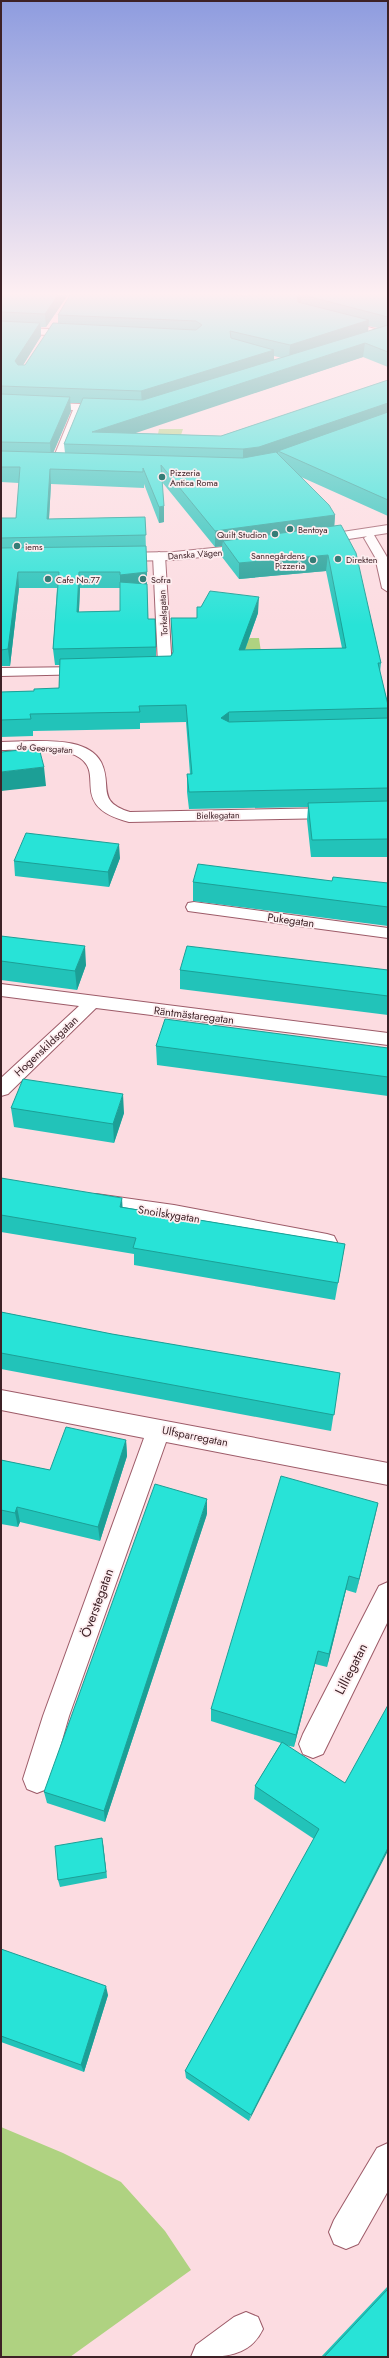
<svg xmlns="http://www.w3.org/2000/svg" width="389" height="2358" font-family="Jost,sans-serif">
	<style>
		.green { fill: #afd281 }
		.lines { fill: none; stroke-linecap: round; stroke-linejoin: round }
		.minor-casing { stroke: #9d5b68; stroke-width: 2 }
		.tertiary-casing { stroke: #9d5b68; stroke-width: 2 }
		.minor { fill: #fff; fill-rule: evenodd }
		.tertiary { fill: #fff; fill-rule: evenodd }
		.wall { fill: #22c3b9; fill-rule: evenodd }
		.shaded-wall { fill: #1c9f96 }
		.building { fill: #28e3d7; stroke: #1c9f96 }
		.poi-dot { fill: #357d77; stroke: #feeef0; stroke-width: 1.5 }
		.labels { text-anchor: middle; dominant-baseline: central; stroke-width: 3.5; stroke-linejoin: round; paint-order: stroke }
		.far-poi-label { font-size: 9px; fill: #3d2126; stroke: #feeef0; text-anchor: start }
		.far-street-label { font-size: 9px; fill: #3d2126; stroke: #feeef0 }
		.street-label { font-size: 11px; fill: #3d2126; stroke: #feeef0 }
		.near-street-label { font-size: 13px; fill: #3d2126; stroke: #feeef0 }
	</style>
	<rect width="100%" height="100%" fill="#fcdce1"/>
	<path class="green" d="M159,429H183L181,435L183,442L152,435L158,434Z
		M250,638H259L262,659L225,660Z
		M1,2127L63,2153L121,2182L165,2231L191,2270L70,2357H1Z"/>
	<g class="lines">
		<defs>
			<path id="minor" d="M342,319L388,333V339L339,324V320Z
				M1,327L73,330L78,333L73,336L1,333Z
				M1,401L107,405L112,408L107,411L83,410L61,464L56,467L51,464L73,410L1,407Z
				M370,534L374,535L387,557L388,592L382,588L375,557L364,538Z
				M159,552L165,556L172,669C167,676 152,675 145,673L143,670L145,667L158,665L153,556Z
				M86,667L91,668L93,671L91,674L1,676V668Z
				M33,741C54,741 89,740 101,762C113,786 95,801 130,812L388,807V817L129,822C68,806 105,775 80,758C60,744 24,750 1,750V742Z
				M194,902L388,928V938L188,911L186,907L188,903Z
				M1,984L388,1033V1045L96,1008L8,1094L1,1096V1078L79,1006L1,996Z
				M96,1194L174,1205L327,1234L334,1236L337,1242L334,1248L327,1250L174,1221L96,1210L89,1207L86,1202L89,1197Z
				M1,1390L388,1463V1485L166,1442L69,1716L51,1779L47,1789L37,1793L27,1789L23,1779L43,1716L144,1438L1,1410Z
				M388,1582V1621L323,1754L313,1758L303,1754L299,1744L303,1734L379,1586Z
				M388,2143V2191L358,2244L346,2249L334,2244L329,2232L334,2220L377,2148Z
				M246,2312L258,2317L263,2329C249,2358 222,2357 191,2357L196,2345L234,2317Z"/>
			<path id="tertiary" d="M388,525V533L316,544L309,540L316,536Z
				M252,544L257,545L259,548L257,551L174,560L117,561L110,557L117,553L174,552Z"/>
		</defs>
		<use href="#minor" class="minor-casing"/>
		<use href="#tertiary" class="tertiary-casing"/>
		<use href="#minor" class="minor"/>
		<use href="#tertiary" class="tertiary"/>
	</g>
	<path class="wall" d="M1,295H68L46,327H41V336L23,365H25L58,323V315L247,296L250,295H388V367L363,357L133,433L221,436L388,380V516L301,477L335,515L334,526L381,663L380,672L388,705V857H311L307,820L308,807L189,809L187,792V774H190L186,722L140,723V729L33,731V736L1,737V692L34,691L59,688L60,665H55L53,649L57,588H19L10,666H1V518H16L19,483L1,482ZM368,326L378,328L368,331ZM274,356L282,358L274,360ZM70,403H81L64,444L65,453H53L71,411ZM162,482L215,547L222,546V557L239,579L326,571L342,648L245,650L258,613L197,618H171L173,654L171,656L156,657V647L148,619L145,517L49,519L51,484L144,488V484L159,523L164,522ZM80,588H120V611L79,612Z
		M120,858L109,887L15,876L14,861Z
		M332,881L388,883V926L193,901V882Z
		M1,936L86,965L77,990L1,980Z
		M180,970H388V1015L180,989Z
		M156,1046L388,1048V1096L157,1065Z
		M11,1108L124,1113L114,1143L14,1127Z
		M1,1178L123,1207L345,1244L342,1261L335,1300L134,1265V1254L1,1232Z
		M1,1312L112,1334L340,1373L331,1431L1,1369Z
		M126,1440L127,1456L100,1541L20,1522L18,1527L1,1524V1460L50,1470Z
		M378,1503L356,1593L346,1590L327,1667L315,1664L294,1747L285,1745L345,1783L249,2121L186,2078L185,2071L314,1839L254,1799L255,1786L281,1743L211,1721V1709Z
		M207,1514L105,1822L47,1803L44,1792Z
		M103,1844L107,1878L60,1887L58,1880Z
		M1,1949L108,1995L84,2072L1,2042Z
		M388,2286V2357H321Z"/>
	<path class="shaded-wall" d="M58,295H68L46,327L45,314Z
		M300,295H301V308L297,309V296Z
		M369,320L368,334L289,359L290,345Z
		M40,323L41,336L17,375L15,361Z
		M365,343L363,357L100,445L92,432Z
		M274,350V364L142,405L141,391Z
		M70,397L71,411L51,458L50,443Z
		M388,403V417L278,451V456L243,464V449Z
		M50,469L51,484L48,535L47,519Z
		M164,506V522L159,523V507Z
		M335,515L334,531L223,541L222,546L215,547V531Z
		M328,555L326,571L239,579V563Z
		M18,572L19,588L10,666L8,649Z
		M79,572L80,588L78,629L77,612Z
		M147,572V588L120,591V575Z
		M259,597L258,613L239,666V650Z
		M229,712V728L221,718Z
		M44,767L46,786L1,791V772Z
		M119,844L120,858L109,887L108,872Z
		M85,946L86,965L77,990L75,971Z
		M123,1094L124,1113L114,1143L113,1124Z
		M122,1198L123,1215L120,1207Z
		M126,1440L127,1456L100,1541L98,1527Z
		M207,1499V1514L105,1822L104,1811Z
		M378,1503L375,1517L356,1593L359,1579Z
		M17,1507L20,1522L18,1527L15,1513Z
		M349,1576L346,1590L327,1667L329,1654Z
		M318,1651L315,1664L294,1747L296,1735Z
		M102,1838L103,1844L107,1878L106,1872Z
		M388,1848V1851L249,2121L251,2115Z
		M106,1986L108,1995L84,2072L81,2065Z"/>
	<path class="building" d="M1,295H58L45,314L1,312Z
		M70,295H234L247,296L250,295H300L297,296L298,302L369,320L290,345L230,331L231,338L274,350L141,391L1,386V321L40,323L15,361L18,365H25L53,323L196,330L202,325L196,321L58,315Z
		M303,295H388V318V317Z
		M388,325V352L365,343L92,432L221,436L388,380V403L259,447L243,449L64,444L83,398L143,400Z
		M1,394L70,397L50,443L1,442Z
		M388,412V500L278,451Z
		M1,451L243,458L276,452L329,505L335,515L215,531L161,465L164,506L159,507L143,468V472L50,469L47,519L145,517L146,535L1,538V518H16L20,467H1Z
		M341,525L356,553L381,663H378L388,705V708L229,712L221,718L229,722L388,718V788L189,792L187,774H192L186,705L139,706L140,712L30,714L31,719L1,720V692L34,691V689L59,688L60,659L171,656L173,652L171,618H197V607H201L210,591L259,597L239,650L346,648L328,555L239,563L223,541Z
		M146,546L147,572L120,575V572H79L77,612L120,611V582L147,584L148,619H155L156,647L53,649L59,572H18L8,649L1,650V548Z
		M39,748L44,767L1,772V752Z
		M388,801V839L312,840L308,803Z
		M26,833L119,844L108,872L14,861Z
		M198,864L332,881L333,877L388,883V907L193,882Z
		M1,936L85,946L75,971L1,961Z
		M187,946L388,970V996L180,970Z
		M165,1019L388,1048V1077L156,1046Z
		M23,1079L123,1094L113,1124L11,1108Z
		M1,1178L122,1198L120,1207L345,1244L338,1283L133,1248L136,1238L1,1215Z
		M1,1312L112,1334L340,1373L334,1415L1,1353Z
		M66,1427L126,1440L98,1527L17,1507L15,1513L1,1510V1460L50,1470Z
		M281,1476L378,1503L359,1579L349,1576L329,1654L318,1651L296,1735L211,1709Z
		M155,1484L207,1499L104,1811L44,1792Z
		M388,1705V1848L251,2115L185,2071L319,1829L255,1786L282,1742L345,1783Z
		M102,1838L106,1872L58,1880L55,1846Z
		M1,1949L106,1986L81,2065L1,2036Z
		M388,2289V2357H324Z"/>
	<linearGradient id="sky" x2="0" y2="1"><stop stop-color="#8e9cdf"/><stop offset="0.47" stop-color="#feeff2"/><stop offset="1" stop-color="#feeff2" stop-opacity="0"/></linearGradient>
	<rect width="389" height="625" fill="url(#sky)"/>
	<g class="poi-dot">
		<circle cx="162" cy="477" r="4"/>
		<circle cx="290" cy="529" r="4"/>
		<circle cx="275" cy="534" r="4"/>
		<circle cx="17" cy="546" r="4"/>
		<circle cx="338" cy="559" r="4"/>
		<circle cx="313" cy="560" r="4"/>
		<circle cx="48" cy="579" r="4"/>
		<circle cx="143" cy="579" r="4"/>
	</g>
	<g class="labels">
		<g class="far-poi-label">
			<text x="170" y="472">Pizzeria<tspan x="170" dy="10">Antica Roma</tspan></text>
			<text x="298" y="529">Bentoya</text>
			<text x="267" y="534" text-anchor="end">Quilt Studion</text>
			<text x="25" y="546">iems</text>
			<text x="305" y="555" text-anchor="end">Sannegårdens<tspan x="305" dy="10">Pizzeria</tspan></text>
			<text x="346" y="559">Direkten</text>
			<text x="56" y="579">Cafe No.77</text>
			<text x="151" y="579">Sofra</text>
		</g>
		<g class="far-street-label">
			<text transform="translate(195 554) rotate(-4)">Danska Vägen</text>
			<text transform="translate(163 613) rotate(-93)">Torkelsgatan</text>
			<text transform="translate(45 748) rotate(4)">de Geersgatan</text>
			<text transform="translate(218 815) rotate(-1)">Bielkegatan</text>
		</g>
		<g class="street-label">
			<text transform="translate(291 920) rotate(8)">Pukegatan</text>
			<text transform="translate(194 1015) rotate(7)">Räntmästaregatan</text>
			<text transform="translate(46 1046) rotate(-43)">Hogenskildsgatan</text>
			<text transform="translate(169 1214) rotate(9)">Snoilskygatan</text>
			<text transform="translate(195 1436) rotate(11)">Ulfsparregatan</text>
		</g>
		<g class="near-street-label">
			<text transform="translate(97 1603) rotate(-70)">Överstegatan</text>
			<text transform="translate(351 1669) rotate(-63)">Lilliegatan</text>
		</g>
	</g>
	<rect width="389" height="2358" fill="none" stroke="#3d2126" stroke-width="4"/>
</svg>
